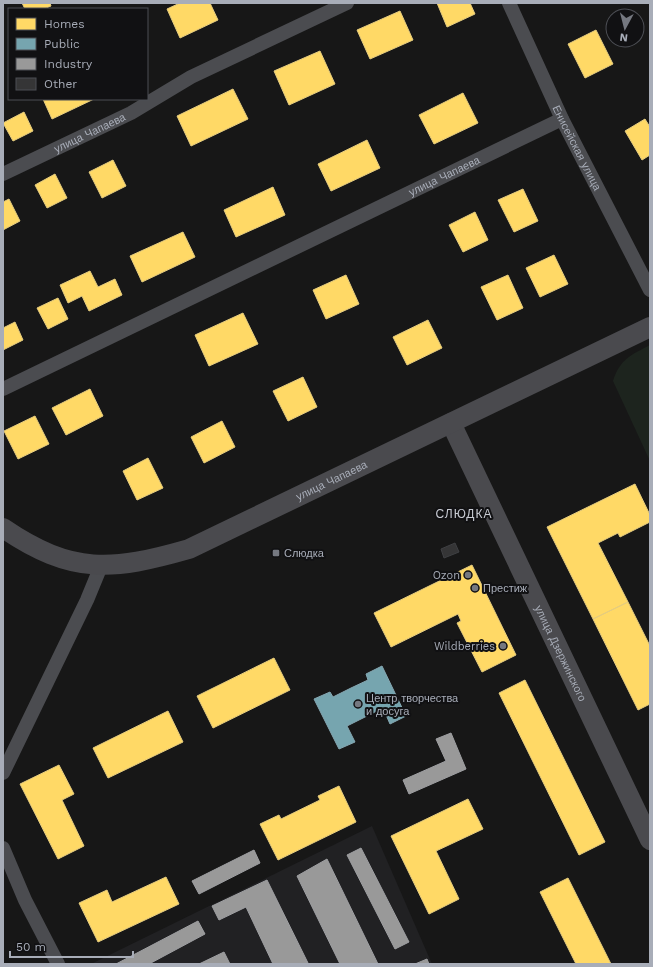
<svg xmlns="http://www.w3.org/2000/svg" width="653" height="967" font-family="'Work Sans',sans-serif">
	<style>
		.built { fill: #212123 }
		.green { fill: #1d241e }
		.homes { fill: #ffd966; stroke: #e5cc7f }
		.public { fill: #76a5af; stroke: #85a7b2 }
		.industry { fill: #999; stroke: #9e9fa2 }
		.building { fill: #353536; stroke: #3f4043 }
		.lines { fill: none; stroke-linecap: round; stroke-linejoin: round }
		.minor { stroke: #4b4c50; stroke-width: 14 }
		.secondary { stroke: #4a4a4e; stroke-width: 20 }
		.poi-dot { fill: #757880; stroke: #111113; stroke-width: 1.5 }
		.labels { text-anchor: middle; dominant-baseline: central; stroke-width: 4; stroke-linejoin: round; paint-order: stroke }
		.street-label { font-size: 11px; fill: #a8adb8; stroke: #111113 }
		.poi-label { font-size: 11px; fill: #a8adb8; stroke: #111113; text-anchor: start }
		.neighbourhood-label { font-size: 12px; letter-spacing: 1px; fill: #c9ccd4; stroke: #111113 }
	</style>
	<rect width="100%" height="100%" fill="#171717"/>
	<path class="built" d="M372,826L432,964H91Z"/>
	<path class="green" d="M650,345V461L613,381C620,359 631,355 650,345Z"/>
	<path class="homes" d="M22,3H50L51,6L44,9H25Z
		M180,3H210L218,20L180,38L167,9Z
		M437,3H470L475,14L447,27Z
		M400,11L413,40L370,59L357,30Z
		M596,30L613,64L585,78L568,44Z
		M320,51L335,84L289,105L274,71Z
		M233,89L248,119L191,146L177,116Z
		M463,93L478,123L434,144L419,115Z
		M43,99H94L52,119Z
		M24,112L33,131L13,141L3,123Z
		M645,119L650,127V155L642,160L625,131Z
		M367,140L380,168L331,191L318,164Z
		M113,160L126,186L102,198L89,172Z
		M55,174L67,198L47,208L35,185Z
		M273,187L285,215L236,237L224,210Z
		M523,189L538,221L514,232L498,200Z
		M9,199L20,221L3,230V202Z
		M475,212L488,240L463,252L449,225Z
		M183,232L195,257L142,282L130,256Z
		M554,255L568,284L540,297L526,268Z
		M90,271L98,287L115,279L122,295L89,311L82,296L68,303L60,285Z
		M346,275L359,304L326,319L313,290Z
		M508,275L523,308L497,320L481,287Z
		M58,298L68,319L48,329L37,308Z
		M243,313L258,344L209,366L195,335Z
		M428,320L442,348L407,365L393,337Z
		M15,322L23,340L3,350V328Z
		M303,377L317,407L288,421L273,391Z
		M90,389L103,416L66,435L52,408Z
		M35,416L49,444L18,459L4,431Z
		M222,421L235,447L204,463L191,437Z
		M148,458L163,488L137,500L123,471Z
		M635,484L650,515V522L620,537L618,533L598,543L628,602L593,619L547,527Z
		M472,565L516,655L482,672L457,623L461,621L458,614L391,647L374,613Z
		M628,602L650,646V704L638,710L593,619Z
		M274,658L290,690L213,728L197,696Z
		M525,680L605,842L579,855L499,693Z
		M168,711L183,742L108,778L93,748Z
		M59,765L74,794L62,800L84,846L58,859L20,784Z
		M339,786L356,822L278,860L260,824L279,815L281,819L320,800L318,796Z
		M468,799L483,829L436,851L459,899L429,914L391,836Z
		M166,877L179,904L98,942L79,903L107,890L112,902Z
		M568,878L611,964H576L540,892Z"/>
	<path class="public" d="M382,666L406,716L390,724L383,708L347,726L355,742L339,749L314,699L330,692L333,697L351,688L368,680L366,674Z"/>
	<path class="industry" d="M451,733L466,769L409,794L403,780L446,761L436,739Z
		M361,848L409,942L395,949L347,855Z
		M254,850L260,863L199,894L192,881Z
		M327,859L378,964H340L297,876Z
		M267,880L308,963L305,964H273L246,907L219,920L212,906Z
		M198,921L205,934L149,964H116Z
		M224,952L230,964H199Z
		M427,959L429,964H415Z"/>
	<path class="building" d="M455,543L459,552L444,558L441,549Z"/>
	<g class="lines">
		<g class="minor">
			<path id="s1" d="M509,3L562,119L650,290"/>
			<path id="s2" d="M3,174L131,113L191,77L347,3"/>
			<path id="s3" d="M3,389L562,119"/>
			<path d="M3,773L87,600L101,566"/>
			<path d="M3,848L25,900L58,964"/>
		</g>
		<g class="secondary">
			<path id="s4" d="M451,423L650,840"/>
			<path id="s5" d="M3,528C72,575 112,571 189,549L650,327"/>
		</g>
	</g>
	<g class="poi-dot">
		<rect x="272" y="549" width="8" height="8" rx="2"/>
		<circle cx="468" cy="575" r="4"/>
		<circle cx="475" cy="588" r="4"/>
		<circle cx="503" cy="646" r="4"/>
		<circle cx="358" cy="704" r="4"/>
	</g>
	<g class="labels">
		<g class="street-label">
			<text stroke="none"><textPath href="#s2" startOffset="96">улица Чапаева</textPath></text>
			<text stroke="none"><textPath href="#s1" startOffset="160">Енисейская улица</textPath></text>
			<text stroke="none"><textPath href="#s3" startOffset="490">улица Чапаева</textPath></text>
			<text stroke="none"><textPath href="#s5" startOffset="354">улица Чапаева</textPath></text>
			<text stroke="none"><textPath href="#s4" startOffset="255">улица Дзержинского</textPath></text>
		</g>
		<g class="poi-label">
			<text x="284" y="553">Слюдка</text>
			<text x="460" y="575" text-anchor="end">Ozon</text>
			<text x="483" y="588">Престиж</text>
			<text x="495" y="646" text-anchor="end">Wildberries</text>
			<text x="366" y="698">Центр творчества<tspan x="366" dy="13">и досуга</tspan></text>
		</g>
		<g class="neighbourhood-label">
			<text x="464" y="514">СЛЮДКА</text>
		</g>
	</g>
	<rect width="653" height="967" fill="none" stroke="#a8adb8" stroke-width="8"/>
	<rect x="8" y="8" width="140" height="92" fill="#111113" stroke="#4d4f55"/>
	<rect x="16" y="18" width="20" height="12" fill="#ffd966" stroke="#4d4f55"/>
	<text x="44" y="28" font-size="12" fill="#a8adb8">Homes</text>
	<rect x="16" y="38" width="20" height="12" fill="#76a5af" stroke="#4d4f55"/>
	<text x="44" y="48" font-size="12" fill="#a8adb8">Public</text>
	<rect x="16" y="58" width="20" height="12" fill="#999999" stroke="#4d4f55"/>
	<text x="44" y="68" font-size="12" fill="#a8adb8">Industry</text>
	<rect x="16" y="78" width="20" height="12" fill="#353536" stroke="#4d4f55"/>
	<text x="44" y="88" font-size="12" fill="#a8adb8">Other</text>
	<g transform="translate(625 28) rotate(187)"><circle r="19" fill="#111113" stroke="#4d4f55"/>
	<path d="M0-3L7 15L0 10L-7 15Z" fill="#757880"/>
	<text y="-6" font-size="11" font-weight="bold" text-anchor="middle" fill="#a8adb8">N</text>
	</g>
	<path d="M10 951v6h123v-6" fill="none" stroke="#a8adb8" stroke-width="2"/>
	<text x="16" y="951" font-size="12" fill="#a8adb8" stroke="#111113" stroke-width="3" paint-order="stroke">50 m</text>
</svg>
